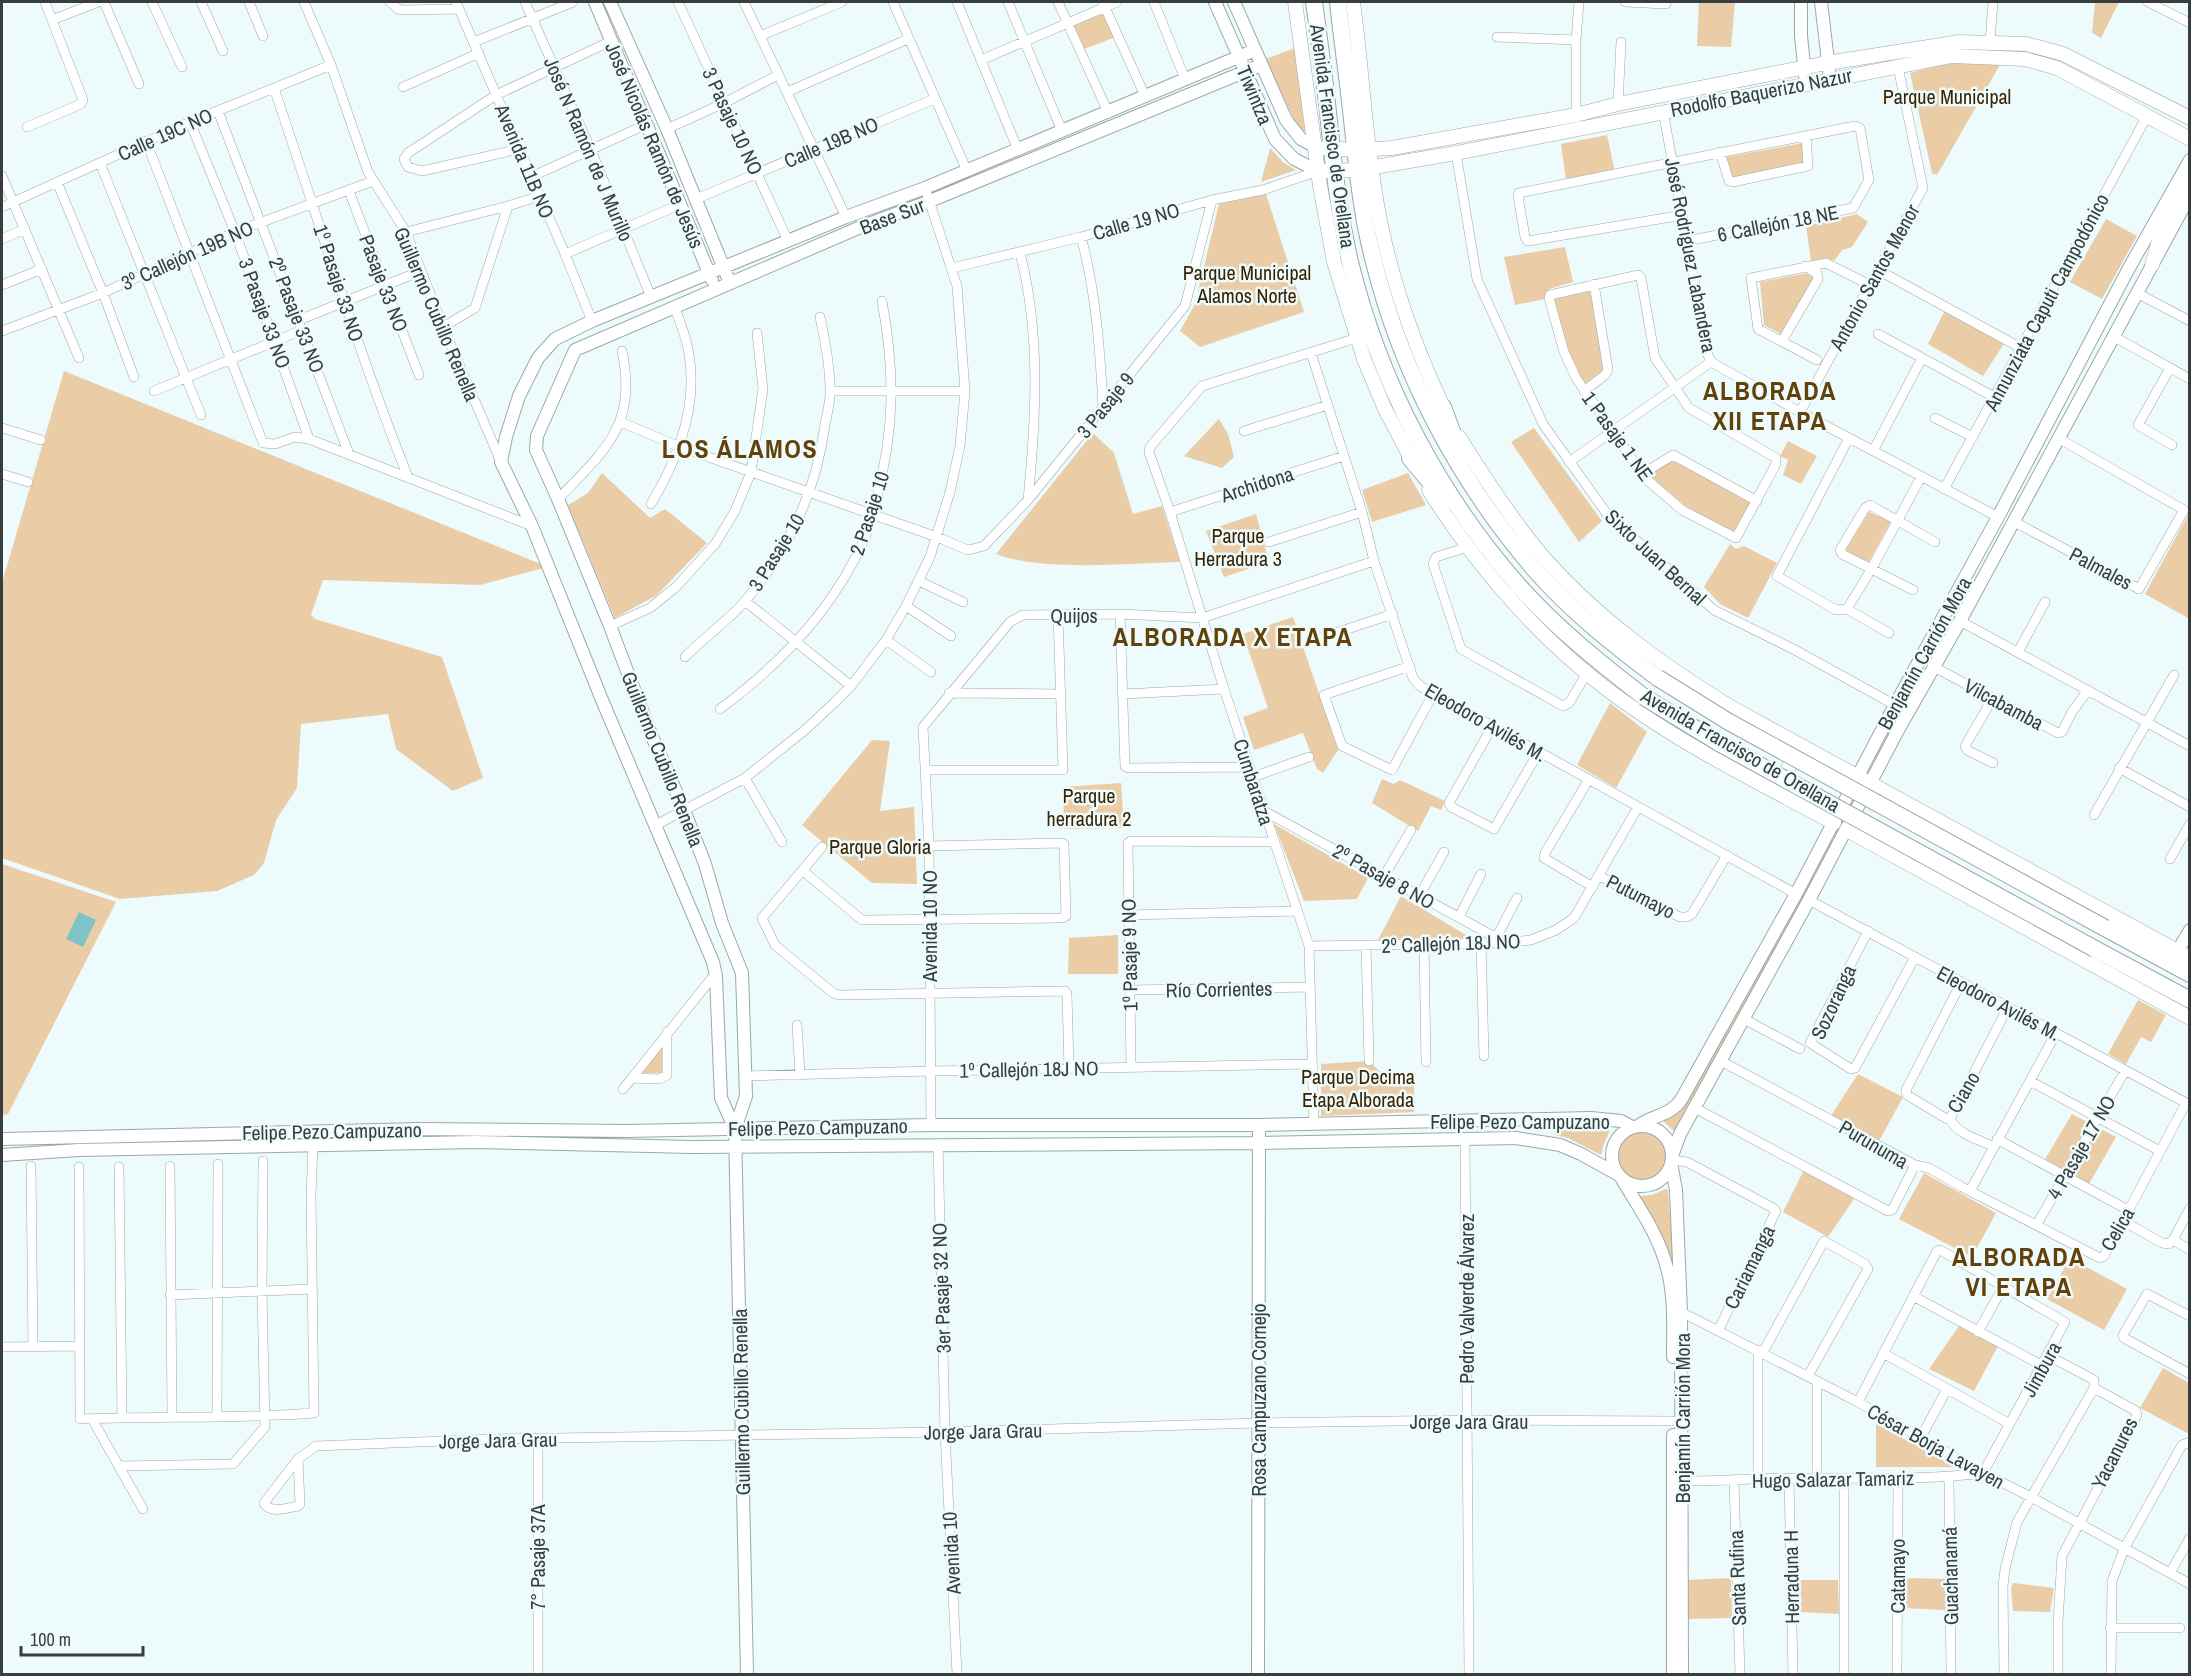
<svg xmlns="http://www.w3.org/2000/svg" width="2191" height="1676" font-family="'Archivo Narrow',sans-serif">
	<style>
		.green { fill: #eacca7 }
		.water { fill: #7ec3c7 }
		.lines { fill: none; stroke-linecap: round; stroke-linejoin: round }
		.street-casing { stroke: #9ba8a9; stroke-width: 10 }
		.secondary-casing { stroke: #9ba8a9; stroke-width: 14 }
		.primary-casing { stroke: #9ba8a9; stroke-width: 15 }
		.highway-casing { stroke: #9ba8a9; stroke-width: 18 }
		.street { stroke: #fff; stroke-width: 9 }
		.secondary { stroke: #fff; stroke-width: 12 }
		.primary { stroke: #fff; stroke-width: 14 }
		.highway { stroke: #fff; stroke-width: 16 }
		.highway-bridge-casing { stroke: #9ba8a9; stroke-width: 18; stroke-linecap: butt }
		.highway-bridge { stroke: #fff; stroke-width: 16 }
		.labels { text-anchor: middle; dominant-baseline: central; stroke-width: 5; stroke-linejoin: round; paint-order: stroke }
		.street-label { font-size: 20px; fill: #383e3e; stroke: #edfbfc }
		.park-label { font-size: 20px; fill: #3a2300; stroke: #edfbfc }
		.district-label { font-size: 26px; font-weight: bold; letter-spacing: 1.5px; fill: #63410b; stroke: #edfbfc }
	</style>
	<rect width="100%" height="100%" fill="#edfbfc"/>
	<path class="green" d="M1699,2H1735L1731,47L1697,46Z
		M2095,2H2119L2101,38L2092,33Z
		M1106,10L1116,37L1079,51L1070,25Z
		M1295,48L1305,131L1299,130L1265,59Z
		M1966,62L2001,63L1937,175L1932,173L1910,73L1941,65Z
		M1607,135L1615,172L1566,180L1561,144Z
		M1803,143L1807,167L1730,181L1726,157Z
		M1270,148L1284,163L1296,170L1261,182Z
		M1266,194L1304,312L1200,347L1180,331L1195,304L1219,204Z
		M1857,214L1868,222L1852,247L1842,250L1835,260L1811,261L1806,226Z
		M2106,219L2137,236L2102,299L2070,282Z
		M1565,247L1573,282L1549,289L1545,294V299L1515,305L1504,257Z
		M1807,273L1815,279L1781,334L1764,325L1760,282Z
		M1590,291L1605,369L1584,384C1567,358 1559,330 1554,299Z
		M1945,310L2005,342L1983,376L1928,344Z
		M64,371L548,567L480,585L323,580L311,615L315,619L442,657L483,778L453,791L396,749L388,714L301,724L297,788L276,820L264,863L254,875L217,891L120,899L2,858V583Z
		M1219,419L1228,434L1234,457L1222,468L1184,456Z
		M1534,428L1602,521L1579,542L1511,442Z
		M1093,433L1114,453L1133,514L1162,506L1180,562C1128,563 1043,572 996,554Z
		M1788,441L1817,456L1801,484L1783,475L1788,460L1780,456Z
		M1671,460L1752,502L1733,533L1684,505L1649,475Z
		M602,473L650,518L665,509L707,543L657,595L615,618L568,505L588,493Z
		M1408,473L1426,505L1372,522L1362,490Z
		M1869,512L1891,521L1869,562L1845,551Z
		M2189,513L2190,616L2188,618L2145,594Z
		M1256,514L1269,562L1224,577L1206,531Z
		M1730,544L1736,549L1744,546L1777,563L1748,618L1720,604L1704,587Z
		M1293,617L1338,750L1323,773L1317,769L1303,733L1254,750L1243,717L1268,708L1243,634Z
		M1610,703L1647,732L1616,788L1577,765Z
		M872,740L890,741L880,811L914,807L917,884L872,883L802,825Z
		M1382,779L1394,784L1400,780L1445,801L1441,810L1431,806L1418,831L1372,803Z
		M1121,783L1124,828L1064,829L1063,787Z
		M1274,824L1368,878L1357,899L1304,901Z
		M1831,841L1835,843L1676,1131H1674L1664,1122V1120L1682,1109Z
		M2,864L116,902L8,1114L2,1115Z
		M1401,896L1471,938L1378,940Z
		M1118,935V974H1068L1069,938Z
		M2138,1000L2166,1015L2151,1042L2141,1037L2126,1064L2108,1054Z
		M662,1045L664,1046L663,1071L661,1073H643L642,1071Z
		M1369,1061L1385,1077H1414V1112L1321,1116V1064Z
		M1858,1074L1903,1097L1878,1143L1830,1117Z
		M2072,1114L2116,1137L2089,1184L2044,1161Z
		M1575,1126L1610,1130L1603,1146L1602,1153L1601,1155L1568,1138L1555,1135V1127Z
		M1618 1156a24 24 0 1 1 48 0a24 24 0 1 1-48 0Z
		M1805,1168L1856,1196L1828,1237L1783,1212Z
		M1924,1173L1996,1213L1972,1257L1899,1219Z
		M1666,1189L1668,1190L1674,1262L1672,1264L1658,1230L1640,1199V1196L1652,1195Z
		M2070,1258L2127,1289L2104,1330L2047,1299Z
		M1959,1326L1998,1346L1974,1391L1929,1369Z
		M2163,1368L2189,1383L2190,1429L2187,1433L2140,1408Z
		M1876,1424L1956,1467H1876Z
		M1731,1578L1732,1618L1685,1619L1686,1580Z
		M1903,1578L1947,1579L1946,1610L1903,1608Z
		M1799,1580H1838L1839,1614L1799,1612Z
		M2013,1583L2054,1588L2050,1612L2013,1611L2011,1589Z"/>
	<path class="water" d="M79,912L96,920L83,947L66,939Z"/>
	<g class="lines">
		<defs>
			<path id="street" d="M104,2L139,84
				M152,2L182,67
				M201,2L223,51
				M249,2L263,36
				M304,2L331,65L368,172L406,232L443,327L501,462
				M390,2L398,9L403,10L459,9
				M456,2L565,254L592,321
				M525,2L591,150L651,297
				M678,2L788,241
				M744,2L846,217
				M893,2L967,171
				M957,2L1018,150
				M1008,2L1062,131
				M1058,2L1108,112
				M1154,2L1185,79
				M1625,2L1666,4
				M2148,2L2190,23
				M1103,3L1145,96
				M52,20L98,2
				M760,36L842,2
				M1497,37L1576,40
				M474,42L573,2
				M1990,42L1993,2
				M981,60L1117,2
				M403,87L479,53
				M274,88C318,218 357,349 408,477
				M787,92L908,39
				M1618,104L1621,42
				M218,111L349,454
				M1663,111L1708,355L1711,362L1800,412L1998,517
				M1576,115V40L1579,2
				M190,122L235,232L309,439
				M27,127L81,104L83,100L45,2
				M667,129L724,103L778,75
				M146,141L263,443L275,444L295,437L309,439L532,526
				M519,149L422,171L408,167L404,159L408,153L496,95L611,41
				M1720,152L1729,181L1733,182L1808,166L1806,136
				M1456,153L1477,279L1543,424L1607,514L1714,610L1795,650L1895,705
				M100,163L201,415
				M2,176L79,358
				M531,177L647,124
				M57,182L103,293L134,377
				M349,191L419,375
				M696,199L934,99
				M2,207L190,122L331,65
				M1683,215L1528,241L1525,237L1518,196L1519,193L1855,126L1860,128L1869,180L1853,208L1687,241
				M406,232L508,206L540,196
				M1081,237C1096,292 1100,350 1103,407
				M2,239L25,229
				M1020,253C1041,334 1036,418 1028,500
				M565,254L681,204
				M952,268L1081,237L1212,200L1263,190L1318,171
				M1878,270L2021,348
				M1638,275L1641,278L1655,358L1689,408L1776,458V464L1736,538L1682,510L1646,479L1576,378L1564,352L1549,298L1550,295Z
				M2,285L42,269
				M2137,293L2190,321
				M299,320L421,271
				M443,327L475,308L508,206
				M2,331L103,293L235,232L373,181
				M1878,334L1994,397
				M2113,336L2190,379
				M1782,341L1818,279L1817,273L1805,266
				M1311,353L1362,512L1374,561L1413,678L1420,686L1796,894
				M1817,360L1758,329L1751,278L1826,263L1870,285
				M2170,368L2138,425L2172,445
				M154,391L302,330
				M831,391H965
				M1584,391L1605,375L1608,370L1594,284
				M1800,412L1923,188L1898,67
				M1935,418L1973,437
				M621,422L680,447L937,537L968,550L984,546L1028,500L1185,306L1212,200
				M2,428L41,440
				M1244,431L1328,405
				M1849,438L1777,576L1836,610L1847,609L1889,633
				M1873,451L1922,358
				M1569,462L1711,362
				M2,474L28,482
				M1642,474L1673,455L1757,501
				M1944,489L2147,116
				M558,499C607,449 637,424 622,351
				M651,504C678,459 698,408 689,355C687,338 680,322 674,306
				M1170,512L1344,456
				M2013,521L2139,589L2184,510L2058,438
				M1269,542L1362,512
				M1468,547L1436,557L1433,564L1461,649L1563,706L1569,703L1587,673
				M919,581L963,602
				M1913,590L1842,554L1840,550L1865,508L1870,505L1935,542
				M745,601L851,686
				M906,606L951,636
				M1847,609L1872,568L1921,477
				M1120,614L1125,766L1128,768L1250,767
				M1960,621L2190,746
				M610,626L650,608L676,587L715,544L735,511L751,472L763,389L757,333
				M886,640L931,672
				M1314,640L1393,614
				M2018,652L2045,602
				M685,657C704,637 727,622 745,601C789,550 816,492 825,425C827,413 831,401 830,389C830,365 825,340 820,317
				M1410,666L1324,695L1342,746L1392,770L1433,694
				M1934,667L2058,733L2062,732L2072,712L2088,690
				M949,693L1061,694
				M1122,694L1224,689
				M720,709C778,666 832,610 862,544C869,530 872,514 876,500C895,429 895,372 882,301
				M1492,727L1449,803L1451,807L1494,829L1538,753
				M1993,763L1967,750L1965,746L1993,698
				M2119,768L2190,807
				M925,770H1063L1058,614
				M1253,777L1309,757
				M745,778L782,842
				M1589,779L1545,853L1544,858L1593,887
				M1264,811L1502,941
				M2094,815L2174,675
				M656,825L745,778L805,730L835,702L851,686L886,640L906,606L930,557L950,492L960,446L965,391L957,286L925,188
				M822,847L762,918L775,945L833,993L840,995L1065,991L1067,994L1069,1068
				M2170,859L2190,824
				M803,871L862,920L1062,918L1066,916L1064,844L1062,843L929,846
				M1384,876L1411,830
				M1599,876L1680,917H1687L1692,914L1727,855
				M1419,896L1444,852
				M1809,900L2190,1105
				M1129,915L1297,911
				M1459,917L1481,874
				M1868,931L1810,1043L1851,1069L1855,1068L1915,957
				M1496,938L1517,898
				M1481,942L1484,1056
				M1424,944L1426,1062
				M1366,945L1369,1061
				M1309,946L1504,943L1531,940L1556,930L1574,918L1638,807
				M1129,990L1310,987
				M1744,1019L1800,1049
				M797,1025L800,1075
				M667,1032V1075L660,1079L632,1078L711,979L716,976
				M1721,1061L1915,1165L1929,1168L1962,1187L2100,1258L2104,1256L2186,1103
				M1131,1067L1128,843L1131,841L1274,842
				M746,1076L931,1071L1312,1064
				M2030,1081L2160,1151
				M623,1089L632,1078
				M1695,1108L1888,1211L1892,1210L1915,1165
				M1950,1119H1947L1907,1095L1906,1090L1961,983
				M1950,1119L2008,1007
				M1950,1119C1957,1134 1979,1140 1993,1146
				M1314,1124L1309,946L1224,689L1170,512L1149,452L1150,447L1202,386L1357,338
				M931,1125L929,846L923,727L1010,622L1023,615L1120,614L1202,618L1374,561
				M1465,1139L1469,1674
				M1997,1139L2128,1210
				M938,1144L945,1432L957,1674
				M1672,1160L1687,1162L1773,1208L1776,1211L1718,1331
				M31,1166L33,1347
				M170,1166L172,1417
				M79,1167L80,1419C158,1416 237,1419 314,1413L311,1196L313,1146
				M119,1167L122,1418
				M1970,1191L2056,1033
				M2123,1221L2162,1243L2169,1244L2173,1240
				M2037,1224L2125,1071
				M2173,1240L2190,1208
				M2173,1240L2190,1250
				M170,1295L311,1289
				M1913,1296L2043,1366
				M1681,1312L1858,1402L1983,1473L2031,1497L2190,1584
				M2190,1316L2147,1294L2123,1335L2124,1338L2190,1374
				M1978,1332L2003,1287
				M2,1347L79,1346
				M1763,1352L1824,1241L1865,1264L1868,1269L1808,1376
				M1883,1353L2010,1424
				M2049,1356L2094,1380V1388
				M217,1415L218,1164
				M92,1419L143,1509
				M1921,1437L1947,1389
				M538,1439V1674
				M298,1459L300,1504L298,1506C287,1508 270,1514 264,1503L298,1459L316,1446L495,1439L945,1432L1258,1423L1466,1420L1673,1421
				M120,1466L233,1464L265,1427L262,1291L263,1161
				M1949,1477L1951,1674
				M1758,1478V1350
				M1817,1478V1381
				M1789,1479L1793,1674
				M1682,1481C1727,1481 1772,1477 1816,1478C1872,1478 1927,1480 1983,1473L2065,1322L1940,1250L1937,1251L1858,1402
				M1734,1481L1740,1674
				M2170,1573L2190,1538
				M2110,1628H2180
				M1844,1674V1479
				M1897,1674L1898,1478
				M2004,1674L2003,1586L2005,1569L2017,1522L2094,1388
				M2058,1674V1622L2062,1556L2137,1415L2136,1411L2094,1388
				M2111,1674L2112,1581L2124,1549L2182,1445L2190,1442"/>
			<path id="secondary" d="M595,2L712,280
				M610,2L667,129L730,283
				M1215,2L1275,139L1294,159L1318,171
				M1234,2L1286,120L1301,139L1316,147
				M1801,2V36L1806,84
				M1821,2L1830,78
				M2177,952L2190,930
				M1612 1156a30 30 0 1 1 60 0a30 30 0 1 1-60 0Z
				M1638,1126C1652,1115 1670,1116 1681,1100L1796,894L1895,705L1998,517L2129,268L2190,160
				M735,1129L721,1098L716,976L713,962L602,700L532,526L501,462L506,437L519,396L538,358L555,339L592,321L846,217L925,188L1255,50
				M2,1139L419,1129L627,1131L931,1125H1259L1591,1118L1621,1121L1632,1127
				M2,1155L79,1150L475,1142L692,1147L1260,1143L1516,1138L1560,1145L1581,1154L1617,1174
				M1672,1156L1680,1134L1809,900L1897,732L1960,621L2190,195
				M1671,1163L1676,1190L1681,1312L1682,1674
				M1623,1181C1640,1209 1659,1236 1667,1268C1675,1296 1673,1329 1673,1357
				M747,1674L735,1129L746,1096L742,973L722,923L705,864L684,810L651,734L610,626L558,499L536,450L537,436L575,350L863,226L930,201L1261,65
				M1258,1674L1259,1125
				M1673,1674V1435"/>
			<path id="primary" d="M1295,2L1320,186L1334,262L1364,359L1384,407L1415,466
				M1353,2C1361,61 1364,120 1373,179C1384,262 1411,340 1447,415
				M1324,148L1355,150L1392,148L1576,115L1618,104L1827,63L1960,42L2026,44L2063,54L2190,118
				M1326,171L1357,170L1456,153L1952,56L2025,59L2057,68L2190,139
				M2152,265L2165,219L2190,173
				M1459,437C1485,479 1513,522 1545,559C1599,620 1665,667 1734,709L2190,958
				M1429,490C1481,574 1551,652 1633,708C1696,752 1766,786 1834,823
				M1772,781C1788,776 1794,763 1790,747
				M1847,830L2190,1018"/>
			<path id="highway" d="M1314,2C1320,45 1326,89 1330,132C1335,176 1340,219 1350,262C1379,381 1438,494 1518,585C1555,627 1600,663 1644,697
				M1338,2C1342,41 1348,80 1352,119C1357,166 1361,212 1373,258C1401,373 1458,480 1535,570C1571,611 1615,646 1658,678
				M1443,407L1460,453
				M1410,458L1446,501
				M2105,928L2190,974
				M2095,949L2190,1000"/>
		</defs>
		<use href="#street" class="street-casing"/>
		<use href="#secondary" class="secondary-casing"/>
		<use href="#primary" class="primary-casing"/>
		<use href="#highway" class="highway-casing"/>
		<use href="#street" class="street"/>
		<use href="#secondary" class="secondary"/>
		<use href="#primary" class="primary"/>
		<use href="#highway" class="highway"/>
		<defs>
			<path id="highway-bridge" d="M1658,678L1729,722L2105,928
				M1644,697L1719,743L2095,949"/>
		</defs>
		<use href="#highway-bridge" class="highway-bridge-casing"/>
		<use href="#highway-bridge" class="highway-bridge"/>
	</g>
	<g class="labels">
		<g class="street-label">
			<text transform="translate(1761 92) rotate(-11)">Rodolfo Baquerizo Nazur</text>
			<text transform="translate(1255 95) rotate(67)">Tiwintza</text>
			<text transform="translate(733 121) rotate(65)">3 Pasaje 10 NO</text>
			<text transform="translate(165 134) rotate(-24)">Calle 19C NO</text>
			<text transform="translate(1333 136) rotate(82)">Avenida Francisco de Orellana</text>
			<text transform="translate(831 142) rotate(-23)">Calle 19B NO</text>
			<text transform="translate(655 145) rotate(67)">José Nicolás Ramón de Jesús</text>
			<text transform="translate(589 149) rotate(67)">José N Ramón de J Murillo</text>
			<text transform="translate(525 161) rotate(67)">Avenida 11B NO</text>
			<text transform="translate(892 216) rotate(-21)">Base Sur</text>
			<text transform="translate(1136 221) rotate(-16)">Calle 19 NO</text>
			<text transform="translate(1778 223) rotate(-11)">6 Callejón 18 NE</text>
			<text transform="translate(187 255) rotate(-24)">3º Callejón 19B NO</text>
			<text transform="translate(1691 255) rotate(79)">José Rodriguez Labandera</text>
			<text transform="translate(1874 277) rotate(-61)">Antonio Santos Menor</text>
			<text transform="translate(339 283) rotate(72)">1º Pasaje 33 NO</text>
			<text transform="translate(384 283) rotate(69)">Pasaje 33 NO</text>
			<text transform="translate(2046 302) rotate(-62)">Annunziata Caputi Campodónico</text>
			<text transform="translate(265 313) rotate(70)">3 Pasaje 33 NO</text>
			<text transform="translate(437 314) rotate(67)">Guillermo Cubillo Renella</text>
			<text transform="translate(297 315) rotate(69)">2º Pasaje 33 NO</text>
			<text transform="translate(1105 405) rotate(-51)">3 Pasaje 9</text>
			<text transform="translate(1618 436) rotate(54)">1 Pasaje 1 NE</text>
			<text transform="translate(1257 484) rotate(-18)">Archidona</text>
			<text transform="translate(869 513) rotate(-72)">2 Pasaje 10</text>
			<text transform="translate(776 552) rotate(-58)">3 Pasaje 10</text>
			<text transform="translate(1656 557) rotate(43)">Sixto Juan Bernal</text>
			<text transform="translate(2101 568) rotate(28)">Palmales</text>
			<text x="1074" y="615">Quijos</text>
			<text transform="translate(1924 653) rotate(-61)">Benjamín Carrión Mora</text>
			<text transform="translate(2004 704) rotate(28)">Vilcabamba</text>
			<text transform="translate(1486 722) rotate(30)">Eleodoro Avilés M.</text>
			<text transform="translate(1741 750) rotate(30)">Avenida Francisco de Orellana</text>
			<text transform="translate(663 759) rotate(68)">Guillermo Cubillo Renella</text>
			<text transform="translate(1254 782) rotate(72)">Cumbaratza</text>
			<text transform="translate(1384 876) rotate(29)">2º Pasaje 8 NO</text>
			<text transform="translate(1641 896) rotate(27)">Putumayo</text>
			<text transform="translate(929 926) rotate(-90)">Avenida 10 NO</text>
			<text transform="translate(1451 943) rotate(-2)">2º Callejón 18J NO</text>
			<text transform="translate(1129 955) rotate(-91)">1º Pasaje 9 NO</text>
			<text transform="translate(1219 989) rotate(-1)">Río Corrientes</text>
			<text transform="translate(1833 1002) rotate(-65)">Sozoranga</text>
			<text transform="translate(1999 1003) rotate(28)">Eleodoro Avilés M.</text>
			<text transform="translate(1029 1069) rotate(-1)">1º Callejón 18J NO</text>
			<text transform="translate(1963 1092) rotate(-60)">Ciano</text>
			<text x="1520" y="1121">Felipe Pezo Campuzano</text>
			<text transform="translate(818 1127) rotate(-1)">Felipe Pezo Campuzano</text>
			<text transform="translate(332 1131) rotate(-1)">Felipe Pezo Campuzano</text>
			<text transform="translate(1874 1144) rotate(30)">Purunuma</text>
			<text transform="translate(2081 1147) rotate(-60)">4 Pasaje 17 NO</text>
			<text transform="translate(2117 1229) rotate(-60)">Celica</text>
			<text transform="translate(1749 1267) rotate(-64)">Cariamanga</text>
			<text transform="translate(941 1288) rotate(-92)">3er Pasaje 32 NO</text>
			<text transform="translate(1466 1299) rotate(-90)">Pedro Valverde Álvarez</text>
			<text transform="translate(2041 1369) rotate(-61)">Jimbura</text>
			<text transform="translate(1258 1400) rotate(-90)">Rosa Campuzano Cornejo</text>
			<text transform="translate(741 1402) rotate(-91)">Guillermo Cubillo Renella</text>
			<text transform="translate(1682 1418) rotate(-90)">Benjamín Carrión Mora</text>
			<text x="1469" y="1421">Jorge Jara Grau</text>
			<text transform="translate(983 1431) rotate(-1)">Jorge Jara Grau</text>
			<text transform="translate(498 1440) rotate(-1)">Jorge Jara Grau</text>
			<text transform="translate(1936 1446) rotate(29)">César Borja Lavayen</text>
			<text transform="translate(2114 1453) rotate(-63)">Yacanures</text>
			<text transform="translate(1833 1479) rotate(-1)">Hugo Salazar Tamariz</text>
			<text transform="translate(951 1553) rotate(-93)">Avenida 10</text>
			<text transform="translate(537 1557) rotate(-90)">7° Pasaje 37A</text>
			<text transform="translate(1897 1576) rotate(-90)">Catamayo</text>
			<text transform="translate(1950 1576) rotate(-91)">Guachanamá</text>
			<text transform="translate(1791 1577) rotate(-91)">Herraduna H</text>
			<text transform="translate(1737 1578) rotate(-92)">Santa Rufina</text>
		</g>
		<g class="park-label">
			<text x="1947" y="96">Parque Municipal</text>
			<text x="1247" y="272">Parque Municipal<tspan x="1247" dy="23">Alamos Norte</tspan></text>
			<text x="1238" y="535">Parque<tspan x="1238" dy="23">Herradura 3</tspan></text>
			<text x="1089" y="795">Parque<tspan x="1089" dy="23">herradura 2</tspan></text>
			<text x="880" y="846">Parque Gloria</text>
			<text x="1358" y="1076">Parque Decima<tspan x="1358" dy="23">Etapa Alborada</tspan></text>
		</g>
		<g class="district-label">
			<text x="1770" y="390">ALBORADA<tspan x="1770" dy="30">XII ETAPA</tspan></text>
			<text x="740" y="448">LOS ÁLAMOS</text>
			<text x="1233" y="636">ALBORADA X ETAPA</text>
			<text x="2019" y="1256">ALBORADA<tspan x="2019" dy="30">VI ETAPA</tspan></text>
		</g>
	</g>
	<rect width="2191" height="1676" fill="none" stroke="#383e3e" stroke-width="6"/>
	<path d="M21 1646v9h122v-9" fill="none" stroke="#383e3e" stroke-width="3"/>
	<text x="30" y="1646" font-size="18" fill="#383e3e" stroke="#edfbfc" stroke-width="4.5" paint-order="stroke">100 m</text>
</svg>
